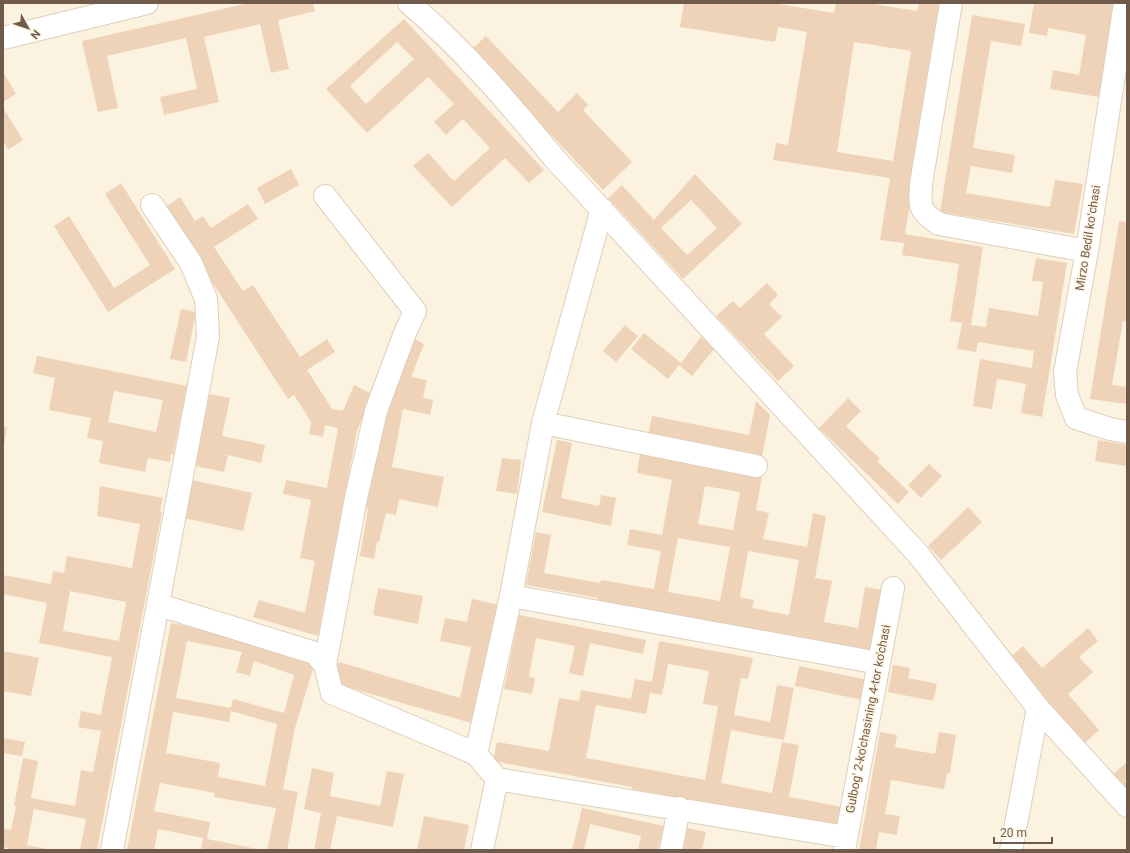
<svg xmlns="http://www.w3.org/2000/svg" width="1130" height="853" font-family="Roboto,sans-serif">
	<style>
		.building { fill: #efd3b8; fill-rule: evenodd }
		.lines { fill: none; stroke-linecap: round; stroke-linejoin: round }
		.minor-casing { stroke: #decfbc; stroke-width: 24 }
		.minor { stroke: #fff; stroke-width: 22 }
		.labels { text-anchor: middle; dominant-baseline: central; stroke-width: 3; stroke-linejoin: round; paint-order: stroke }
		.street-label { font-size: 12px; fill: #705a49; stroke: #fef6e5 }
	</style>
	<rect width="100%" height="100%" fill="#fbf2e0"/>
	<path class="building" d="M249,3H313L315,11L278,20L289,69L271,73L260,24L204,37L219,102L164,115L160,97L197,89L186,38L107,56L118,108L98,112L82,41Z
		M684,3H773L834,13L836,3H868L917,11L919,3H943L905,234L983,247L971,325L986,327L989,308L1038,316L1043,282L1032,281L1036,258L1067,263L1042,417L1021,413L1026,384L997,379L992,409L973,406L980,359L1032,368L1034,351L978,342L976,352L957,349L962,323L950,321L959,264L902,255L904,243L880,240L890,178L773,160L776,143L788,145L807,32L778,27L775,42L680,27ZM854,42L911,51L893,161L837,152Z
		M1034,3H1115L1099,97L1050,89L1053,70L1079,75L1086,35L1048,28L1047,36L1029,33Z
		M972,15L1025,24L1021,46L991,41L973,148L1015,155L1012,173L971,166L966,193L1050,207L1055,180L1083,184L1074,234L940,212Z
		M404,19L544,170L529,183L505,158L452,207L413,166L428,153L454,181L490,148L463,119L446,135L434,122L454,104L428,77L367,133L326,89ZM397,42L414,59L366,104L350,86Z
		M486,36L558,112L577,93L588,105L583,110L632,162L603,190L471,50Z
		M3,72L16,94L3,102Z
		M3,108L23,140L8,150L3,141Z
		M291,169L299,185L265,204L257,188Z
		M695,174L742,224L683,279L608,198L622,185L654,220ZM691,200L717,228L687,255L661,228Z
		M121,183L175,269L108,312L54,226L69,216L114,288L150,265L105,194Z
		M180,197L195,221L203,216L211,228L248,204L258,219L214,247L243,291L253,285L300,357L327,339L335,352L307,370L332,409L343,411L354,385L372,394L357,431L318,636L253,617L259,600L305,613L315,561L300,558L311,500L283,494L286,480L327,488L338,428L325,425L323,437L309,434L311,422L294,395L288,399L164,208Z
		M1119,221L1127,222V322L1123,321L1112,385L1127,387V404L1090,399Z
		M767,283L778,295L769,304L782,317L764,334L794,366L778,381L716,316L733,301L740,308Z
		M181,309L196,312L186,362L170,359Z
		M625,325L638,336L616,362L603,351Z
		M644,333L681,363L701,337L715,348L692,376L679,365L668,379L631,349Z
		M407,335L424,344L411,377L427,380L423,398L433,400L430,415L403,409L392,467L444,477L438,507L399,499L396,515L386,513L379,542H377L374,559L360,556L368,509L366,508L388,390Z
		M37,356L187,386L173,455L171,454L170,462L148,458L145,472L99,463L103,441L87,438L91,418L49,410L55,378L33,373ZM114,391L163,400L156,432L108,422Z
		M210,394L230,398L222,436L265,445L261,463L228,455L224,472L195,466Z
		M848,398L861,411L846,426L880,459L877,461L909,492L898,504L819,428Z
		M756,401L770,415L762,457L648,436L652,416L749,435Z
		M3,426L7,427L4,446H3Z
		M557,440L572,443L561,498L599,506L601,495L616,498L611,526L542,512Z
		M1098,440L1127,445V466L1095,461Z
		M640,454L762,476L756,510L769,513L763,539L807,547L813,513L826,516L815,578L832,581L824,622L858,628L865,587L883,590L872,651L597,601L598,598L526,585L536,532L551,535L544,573L600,583L601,580L654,589L661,551L627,545L630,529L662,535L672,480L637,473ZM705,486L740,492L733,530L698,524ZM678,538L730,547L720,601L668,592ZM748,551L799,560L789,615L752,608L754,600L740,597Z
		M502,458L521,460L517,494L496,491Z
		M929,464L942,476L921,498L908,485Z
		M192,480L252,493L243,531L184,518Z
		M100,486L163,498L160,511L162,512L97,850H80L86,819L34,809L27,845L52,850H7L8,848L3,847V829L11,830L16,806H14L23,758L38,761L31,798L75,806L81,770L93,772L101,731L78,727L81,711L101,715L112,657L39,643L47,603L3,594V575L51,584L53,571L64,573L67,556L132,568L140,524L97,516ZM70,591L126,602L119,641L63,631Z
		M968,507L982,522L941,560L928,546Z
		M378,588L423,596L418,624L373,615Z
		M472,599L499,605L471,723L333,683L339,662L460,698L471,647L440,641L445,618L467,622Z
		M519,615L646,640L643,654L590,643L583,676L569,673L575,646L536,638L529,677L535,678L532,694L504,689Z
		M171,623L245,637L315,662L295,728L283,789L298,792L287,850H267L276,808L214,797L215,793L160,783L154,811L210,822L207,839L263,850H201L203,838L158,829L154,850H127ZM187,641L242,652L236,672L250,676L254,661L294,675L284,713L233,699L231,708L176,698ZM231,711L277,724L265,786L218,777L220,763L166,753L173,712L229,722Z
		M1088,628L1098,641L1079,657L1093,672L1068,694L1099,730L1083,745L1008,659L1023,646L1042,668Z
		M659,641L753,658L748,679L741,678L734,715L770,722L777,685L794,688L784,740L731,730L721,783L772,793L782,742L799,745L789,797L842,807L838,827L632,789V787L493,761L497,742L549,751L559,698L579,701L581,690L631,699L635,679L652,682ZM668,664L709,671L703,704L718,706L705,780L586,758L596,705L646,714L650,693L662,695Z
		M3,651L39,658L31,696L3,691Z
		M893,665L910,668L908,678L937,684L933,701L888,692Z
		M799,666L868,680L863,700L795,686Z
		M880,732L897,735L895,747L935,754L939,732L956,735L950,773H947L944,789L891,780L885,814L900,816L897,835L879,832L876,850H859Z
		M3,738L25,742L22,756L3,753Z
		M1127,762V793L1111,776Z
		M312,768L334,773L330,796L380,806L387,771L404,774L393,827L337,816L330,850H314L321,813L304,809Z
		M582,808L664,826L658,850H638L641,836L590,824L584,850H572Z
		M424,816L469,825L464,850H417Z
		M687,828L706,832L702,850H682Z"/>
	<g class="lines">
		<defs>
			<path id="minor" d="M409,3C463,49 509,103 554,158L918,554L1038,708L1127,806
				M951,3L921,184C920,207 918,210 939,224L1087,251
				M1125,3L1087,251L1065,372L1067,395L1076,418L1110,429L1127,432
				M3,38L147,3
				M325,196L415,311L405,333L376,411L356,498L325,665
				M543,423L602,209
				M511,596L879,663
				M159,605L315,653L325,665L332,693L476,754L497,779L846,837
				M476,754L511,596L543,423L756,466
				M112,850L208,337L206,299L191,263L152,205
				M482,850L497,779
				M671,850L679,808
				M844,850L893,588
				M1011,850L1038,708"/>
		</defs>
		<use href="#minor" class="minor-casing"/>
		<use href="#minor" class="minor"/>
	</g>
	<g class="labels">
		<g class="street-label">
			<text transform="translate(1088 238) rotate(-81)">Mirzo Bedil koʻchasi</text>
			<text transform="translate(868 719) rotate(-79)">Gulbog' 2-ko'chasining 4-tor ko'chasi</text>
		</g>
	</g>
	<rect width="1130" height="853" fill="none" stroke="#705a49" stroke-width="8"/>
	<g transform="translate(28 28) rotate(130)" stroke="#fef6e5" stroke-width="3" paint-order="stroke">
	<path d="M0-3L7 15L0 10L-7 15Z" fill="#705a49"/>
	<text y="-6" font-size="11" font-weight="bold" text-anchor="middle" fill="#705a49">N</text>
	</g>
	<path d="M994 837v6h58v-6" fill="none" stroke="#705a49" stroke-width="2"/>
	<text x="1000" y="837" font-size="12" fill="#705a49" stroke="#fef6e5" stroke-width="3" paint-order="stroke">20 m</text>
</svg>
